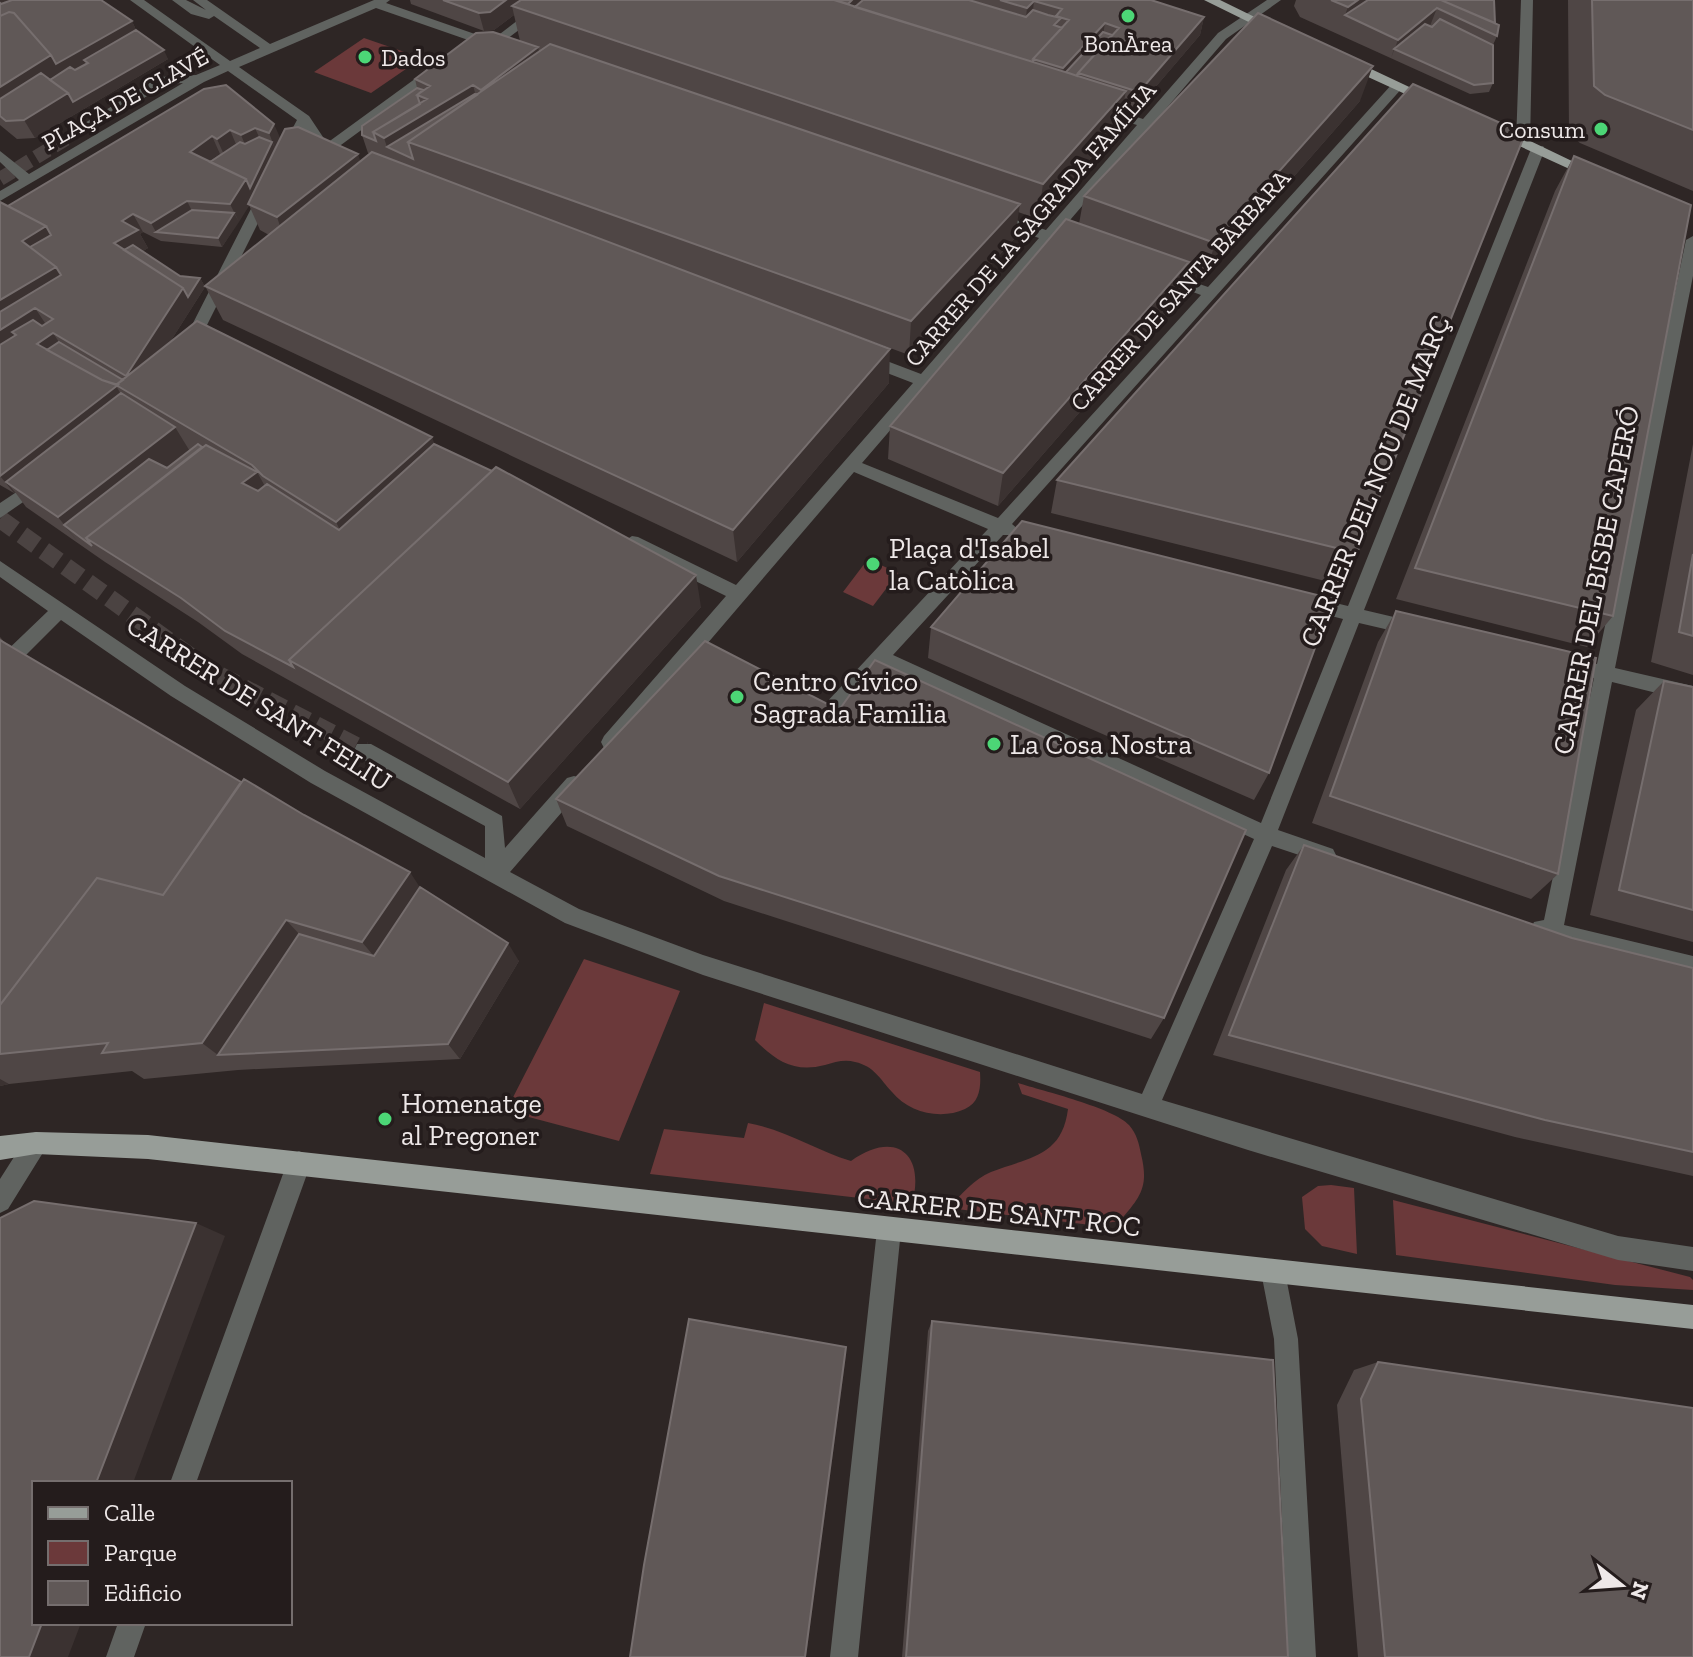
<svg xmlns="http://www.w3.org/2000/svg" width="1693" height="1657" font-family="'Zilla Slab',serif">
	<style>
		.green { fill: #6b393a }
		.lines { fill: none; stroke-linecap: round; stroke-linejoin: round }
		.minor-tunnel-far1 { stroke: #4b4342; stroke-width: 14; stroke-dasharray: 14 7; stroke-linecap: butt }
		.minor-tunnel { stroke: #4b4342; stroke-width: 18; stroke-dasharray: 18 9; stroke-linecap: butt }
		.minor { fill: #606360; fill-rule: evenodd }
		.major { fill: #979d98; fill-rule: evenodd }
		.wall { fill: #4f4645 }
		.shaded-wall { fill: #3b3231 }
		.building { fill: #605857; stroke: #766e6e; stroke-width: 2 }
		.poi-dot { fill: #4cd676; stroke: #241c1c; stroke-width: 3 }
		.labels { text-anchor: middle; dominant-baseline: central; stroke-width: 7; stroke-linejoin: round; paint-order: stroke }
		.far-poi-label { font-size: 24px; fill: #eee8e8; stroke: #241c1c }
		.far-street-label { font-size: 24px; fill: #eee8e8; stroke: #241c1c }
		.street-label { font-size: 28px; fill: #eee8e8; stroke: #241c1c }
		.poi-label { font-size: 28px; fill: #eee8e8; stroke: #241c1c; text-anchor: start }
	</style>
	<rect width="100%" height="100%" fill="#2e2625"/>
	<path class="green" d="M364,38L422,58L371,93L314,72Z
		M868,559L898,573L873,606L843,592Z
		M584,959L680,991L619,1141L506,1111Z
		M764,1003L980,1072C981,1087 980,1102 965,1109C941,1120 909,1113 892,1092C880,1079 874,1066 855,1062C845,1059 835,1062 825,1065C794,1073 776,1061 755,1040Z
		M1018,1083C1043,1091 1114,1108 1129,1125C1137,1134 1139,1144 1141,1154C1149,1187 1141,1196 1120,1221L1091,1225L948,1208C961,1195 974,1179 991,1172C1029,1157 1062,1157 1068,1109L1022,1094Z
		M748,1123C786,1130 815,1150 851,1161C894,1130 926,1152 912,1204L650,1174L664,1129L744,1138Z
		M1331,1185L1354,1188L1357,1254L1322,1246L1305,1229L1302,1197L1318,1186Z
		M1393,1200L1690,1277L1693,1280V1290L1615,1285L1396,1255Z"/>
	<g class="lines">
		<path class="minor-tunnel-far1" d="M0,179L66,139"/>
		<path class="minor-tunnel" d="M0,519L209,670L364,750"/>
		<path class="minor" d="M130,0H144L230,61L260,48L214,16L209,19L191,14L172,0H186L206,10L193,0H207L270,44L374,0H390L386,3L492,40L544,0H558L494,49L376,8L239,67L309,116L327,143L434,65H442V71L330,153H320L305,130L293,153H283L281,150L297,120L228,71L204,82L0,201V191L19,180L0,162V151L29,174L183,83L167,84L71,142L59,139L159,77L196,75L220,65Z
			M1267,0H1281L1226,39L1058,234L1065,239L1063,242H1052L862,463L998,518L1201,295L1155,278V272H1165L1208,287L1393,83L1404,86L1012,524L1020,531L1017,535H1003L893,655L1261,823L1343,619L1300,608L1297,603L1306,596L1348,606L1531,149L1543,146L1545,149L1364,610L1415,622L1424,629L1415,636L1359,623L1278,830L1333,849L1336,855L1333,861L1326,864L1272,846L1162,1100L1618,1236L1693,1247V1271L1618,1260L1248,1150L703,975L565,923L311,783L171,696L61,620L7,674L0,676V657L48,611L0,577V561L185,686L325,771L485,858V826L357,756L354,750L357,744H371L502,816L505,848L567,778L574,776L581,778L584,784L581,790L510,872L579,909L703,955L1142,1094L1254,839L882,666L833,720C822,724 806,716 801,706L803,701L810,698L824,705L988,529L854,472L618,748H604L601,742L604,736L726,596L626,547L623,542L632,536L638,537L736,585L913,383L861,363V355H871L921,374L1039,238L988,220V214H998L1046,230L1137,125L1089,110V104H1099L1143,119L1218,33Z
			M1521,0H1533L1530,143L1523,147L1516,143Z
			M266,189L273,193L204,331L190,348H180L177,344L190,329L259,193Z
			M1693,236V276L1615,668L1693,686V702L1612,682L1564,925L1693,956V976L1541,939L1534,936L1531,929L1534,922L1544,920L1594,678L1560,669L1558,664L1567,657L1597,664L1686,240Z
			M39,477L47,483L45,487L0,518V503Z
			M36,1132L44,1135L48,1143L44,1151L8,1209L0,1213V1179L28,1135Z
			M299,1151L307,1155L311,1163L196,1483H170L287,1163L291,1155Z
			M889,1218L897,1222L901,1230L858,1657H830L877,1230L881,1222Z
			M1273,1260L1282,1263L1285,1272L1298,1339L1316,1657H1288L1274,1339L1261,1272L1264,1263Z
			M118,1623H146L134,1657H106Z"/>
		<path class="major" d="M1204,0H1220L1281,30L1271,33Z
			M1344,60H1352L1439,101L1427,104L1344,66Z
			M1493,128H1503L1599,174L1587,177L1493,134Z
			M36,1132L148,1135L1693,1305V1329L148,1159L36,1154L0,1160V1136Z"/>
	</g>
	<path class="wall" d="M0,0L132,21L136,30L168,59L35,138L17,139L0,125Z
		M410,0H1151L1204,17L1200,35L1135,111L1123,107L1119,126L1038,219L1018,212L1015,238L909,355L836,328L889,383L737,562L223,320L205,286L269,235L260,230L249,205L222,247L161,241L143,232L140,234L148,248L143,251L180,276L200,278L205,287L170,342L434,444L701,607L520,809L242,654L198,622L105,562L26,507L15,492L14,493L0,485V202L8,206L204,89L280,139L361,162L370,154L368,153L362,135L417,88L415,79L520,41L514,15L494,30L484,31L411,4Z
		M1296,0H1494L1495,23L1497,36L1493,45V83L1489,92L1470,94L1300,17L1294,6Z
		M1568,0H1693V191L1580,143L1569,134Z
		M1360,101L1205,278L1187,271L1180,297L998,506L888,459L890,426L1079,224L1084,196Z
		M1574,156L1613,616L1587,647L1396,599L1555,191Z
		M1693,444V675L1651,662Z
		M1057,480L1357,553L1341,585L1051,513Z
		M1396,611L1558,874L1531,899L1312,823L1378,642Z
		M931,627L1269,773L1254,800L928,658Z
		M0,637L5,643L420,887L519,961L460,1059L238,1070L144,1079L132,1071L9,1084L0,1086Z
		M1664,681L1693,687V942L1590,915L1636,710Z
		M556,799L1164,1018L1151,1039L724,901L567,826Z
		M1304,845L1572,938L1693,968V1176L1515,1137L1213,1055L1286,870Z
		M932,1321L1288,1657H902L928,1331Z
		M1378,1362L1693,1657H1358L1337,1405L1354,1370Z"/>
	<path class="shaded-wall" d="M0,0H67L0,7Z
		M506,0H535L512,6L514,15L494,30L484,31L479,13Z
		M852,0H873L848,13V4Z
		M1358,0H1389L1345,15L1348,7Z
		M1034,1L1032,19L1025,26L1027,8Z
		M1437,8L1430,26L1394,49L1391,58L1398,40Z
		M1204,17L1200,35L1135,111L1139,92Z
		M132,21L140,39L88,63L84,60L88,69L0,116V87L51,55Z
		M1105,23L1102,41L1060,86L1063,68Z
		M538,47L544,74L486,110L481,90Z
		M164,50L168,59L35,138L24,120L68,93Z
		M1373,66L1360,101L1205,278L1215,243Z
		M473,85L480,112L409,142L387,147L384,138Z
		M1126,91L1119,126L1038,219L1043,184Z
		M274,124L282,142L276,151L269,133Z
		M255,128L263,146L249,154L241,135Z
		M230,130L238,149L225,157L217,139Z
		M212,136L220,154L198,170L190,152Z
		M272,142L276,151L254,198L239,222L230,204Z
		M358,154L366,178L280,226L277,217Z
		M187,201L196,219L156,232L151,223Z
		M1020,204L1015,238L909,355L911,321Z
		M234,213L239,222L222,247L218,238Z
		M133,214L143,232L140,234L148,248L129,259L114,243L122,221Z
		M46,226L62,253L46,263L22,241Z
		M1189,262L1180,297L998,506L1003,473Z
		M56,267L72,293L35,308L47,326L16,335L12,332L20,343L0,354V300Z
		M200,278L205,287L137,394L126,376L183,288Z
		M53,333L65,351L54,358L37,344Z
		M890,349L889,383L737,562L733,530Z
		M116,386L127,404L6,482L15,492L14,493L0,476Z
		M175,427L191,453L82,538L64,525L78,542L58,517Z
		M432,437L444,470L352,554L336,522Z
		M257,472L271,497L242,483Z
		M696,575L701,607L520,809L508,782Z
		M410,872L432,906L388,973L362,942Z
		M286,920L316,952L218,1055L202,1043Z
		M508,943L519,961L460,1059L448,1044Z
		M0,1079L9,1084L0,1086Z
		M196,1223L225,1236L133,1483H96Z
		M846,1347V1355L806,1657H805Z
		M42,1623H81L68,1657H29Z"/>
	<path class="building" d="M12,0H101L132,21L56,64L51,55L14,13L9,12L0,16V3L1,4Z
		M443,0H506L490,12L479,13Z
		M521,0H834L1126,91L1043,184L512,6Z
		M835,0H852L848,4Z
		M863,0H969L1026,17L1033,10L1048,15L1061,18L1054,25L1062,28L1033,59V62L855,7Z
		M1000,0H1151L1204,17L1139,92L1078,73L1119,28L1105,23L1063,68L1033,59L1069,20L1056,16L1062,9L1034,1L1027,8Z
		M1331,0H1358L1348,7Z
		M1368,0H1441L1499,25L1497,36L1437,8L1398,40L1345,15Z
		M1441,0H1494L1495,23Z
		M1592,0H1693V130L1605,95L1594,86Z
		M9,12L14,13L51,55L0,87V16Z
		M1258,13L1373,66L1215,243L1084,196Z
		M1440,19L1493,45V83L1474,85L1394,49L1425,24L1432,27Z
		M136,30L164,50L73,102L68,93L50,80L70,67L75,70L88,63L84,60Z
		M493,32L538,47L481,90L473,85L384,138L373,132L427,99L417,95L430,86L415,79L476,33Z
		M1103,32L1112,35L1078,73L1077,76L1066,72Z
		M550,44L1020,204L911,321L408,142Z
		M41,73L68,93L24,120L6,121L0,116V99Z
		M1413,84L1525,134L1357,553L1057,480Z
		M226,85L274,124L269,133L255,128L241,135L230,130L217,139L212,136L190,152L246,179L230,204L187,201L151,223L133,214L122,221L138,230L114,243L183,288L126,376L53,333L37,344L102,380L118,385L0,476V345L16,335L12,332L33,320L42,326L53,319L35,308L0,330V312L61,275L56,267L30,247L51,235L46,226L8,206L204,89Z
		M417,88L423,90L417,95L420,104L373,132L376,141L362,135V126Z
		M475,94L477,95L408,142L413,159L387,147Z
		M298,127L358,154L277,217L248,204L285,129Z
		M259,137L272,142L250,188L246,179L210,162L240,142L245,144Z
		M372,152L890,349L733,530L205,286Z
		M1574,156L1691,205L1613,616L1415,568Z
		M0,202L46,226L22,241L56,267L0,300Z
		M192,210L234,213L218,238L156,232Z
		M1066,219L1189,262L1003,473L890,426Z
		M133,245L180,276L200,278L188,297L183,288L124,250Z
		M197,321L432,437L336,522L263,476L252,465L116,385Z
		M59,342L123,380L116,385L102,380L47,350Z
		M121,393L175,427L58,517L6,482Z
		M198,444L202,447L86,538L92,546L64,525L149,459L167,468Z
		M434,444L492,471L289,660L293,667L225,631L181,598L86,538L206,445L257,472L242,483L258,491L267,484L339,530Z
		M496,467L696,575L508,782L289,660Z
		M1022,521L1333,599L1269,773L931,627Z
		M1693,554V636L1679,632Z
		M1396,611L1596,658L1558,874L1330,796Z
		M0,640L241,782L163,895L97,878L0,1005Z
		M705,641L839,710L875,660L1246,830L1164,1018L719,876L556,799Z
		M1664,681L1693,687V910L1619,890Z
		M244,779L304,815L410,872L362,942L286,920L202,1043L102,1053L108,1043L0,1054V1005L97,878L163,895Z
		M1304,845L1572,938L1693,968V1152L1545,1120L1229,1035Z
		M420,887L508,943L448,1044L218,1055L299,934L374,956Z
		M34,1201L196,1223L96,1483H34V1623H42L29,1657H0V1218Z
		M689,1319L846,1347L805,1657H630L644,1565Z
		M932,1321L1273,1360L1288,1657H906Z
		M1378,1362L1693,1408V1657H1385L1361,1399Z"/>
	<g class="poi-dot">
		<circle cx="1128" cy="16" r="8"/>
		<circle cx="365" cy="57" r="8"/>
		<circle cx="1601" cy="129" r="8"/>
		<circle cx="873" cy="564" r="8"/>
		<circle cx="737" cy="697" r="8"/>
		<circle cx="994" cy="744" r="8"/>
		<circle cx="385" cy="1119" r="8"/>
	</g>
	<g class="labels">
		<g class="far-poi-label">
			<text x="1128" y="43">BonÀrea</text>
			<text x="381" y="57" text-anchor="start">Dados</text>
			<text x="1585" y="129" text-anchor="end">Consum</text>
		</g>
		<g class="far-street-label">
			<text transform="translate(125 99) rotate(-29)">PLAÇA DE CLAVÉ</text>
			<text transform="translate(1030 224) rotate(-49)">CARRER DE LA SAGRADA FAMÍLIA</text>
			<text transform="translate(1180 290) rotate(-48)">CARRER DE SANTA BÀRBARA</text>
		</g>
		<g class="street-label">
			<text transform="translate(1375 481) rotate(-68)">CARRER DEL NOU DE MARÇ</text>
			<text transform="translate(1596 580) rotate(-79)">CARRER DEL BISBE CAPERÓ</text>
			<text transform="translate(259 703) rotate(32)">CARRER DE SANT FELIU</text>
			<text transform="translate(999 1212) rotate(6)">CARRER DE SANT ROC</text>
		</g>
		<g class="poi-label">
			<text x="889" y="548">Plaça d'Isabel<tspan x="889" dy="32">la Catòlica</tspan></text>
			<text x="753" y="681">Centro Cívico<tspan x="753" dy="32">Sagrada Familia</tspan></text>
			<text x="1010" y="744">La Cosa Nostra</text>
			<text x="401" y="1103">Homenatge<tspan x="401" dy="32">al Pregoner</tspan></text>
		</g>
	</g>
	<rect x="32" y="1481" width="260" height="144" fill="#241c1c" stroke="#756e6e" stroke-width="2"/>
	<rect x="48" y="1507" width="40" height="12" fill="#979d98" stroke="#756e6e" stroke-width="2"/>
	<text x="104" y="1521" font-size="24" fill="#eee8e8">Calle</text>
	<rect x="48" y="1541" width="40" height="24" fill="#6b393a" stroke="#756e6e" stroke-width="2"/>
	<text x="104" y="1561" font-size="24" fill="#eee8e8">Parque</text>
	<rect x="48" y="1581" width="40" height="24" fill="#605857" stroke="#756e6e" stroke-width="2"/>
	<text x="104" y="1601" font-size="24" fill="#eee8e8">Edificio</text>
	<g transform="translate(1621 1585) rotate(107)" stroke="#241c1c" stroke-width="6" paint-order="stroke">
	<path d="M0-6L14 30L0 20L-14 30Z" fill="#eee8e8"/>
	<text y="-12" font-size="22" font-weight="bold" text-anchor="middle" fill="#eee8e8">N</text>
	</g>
</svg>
